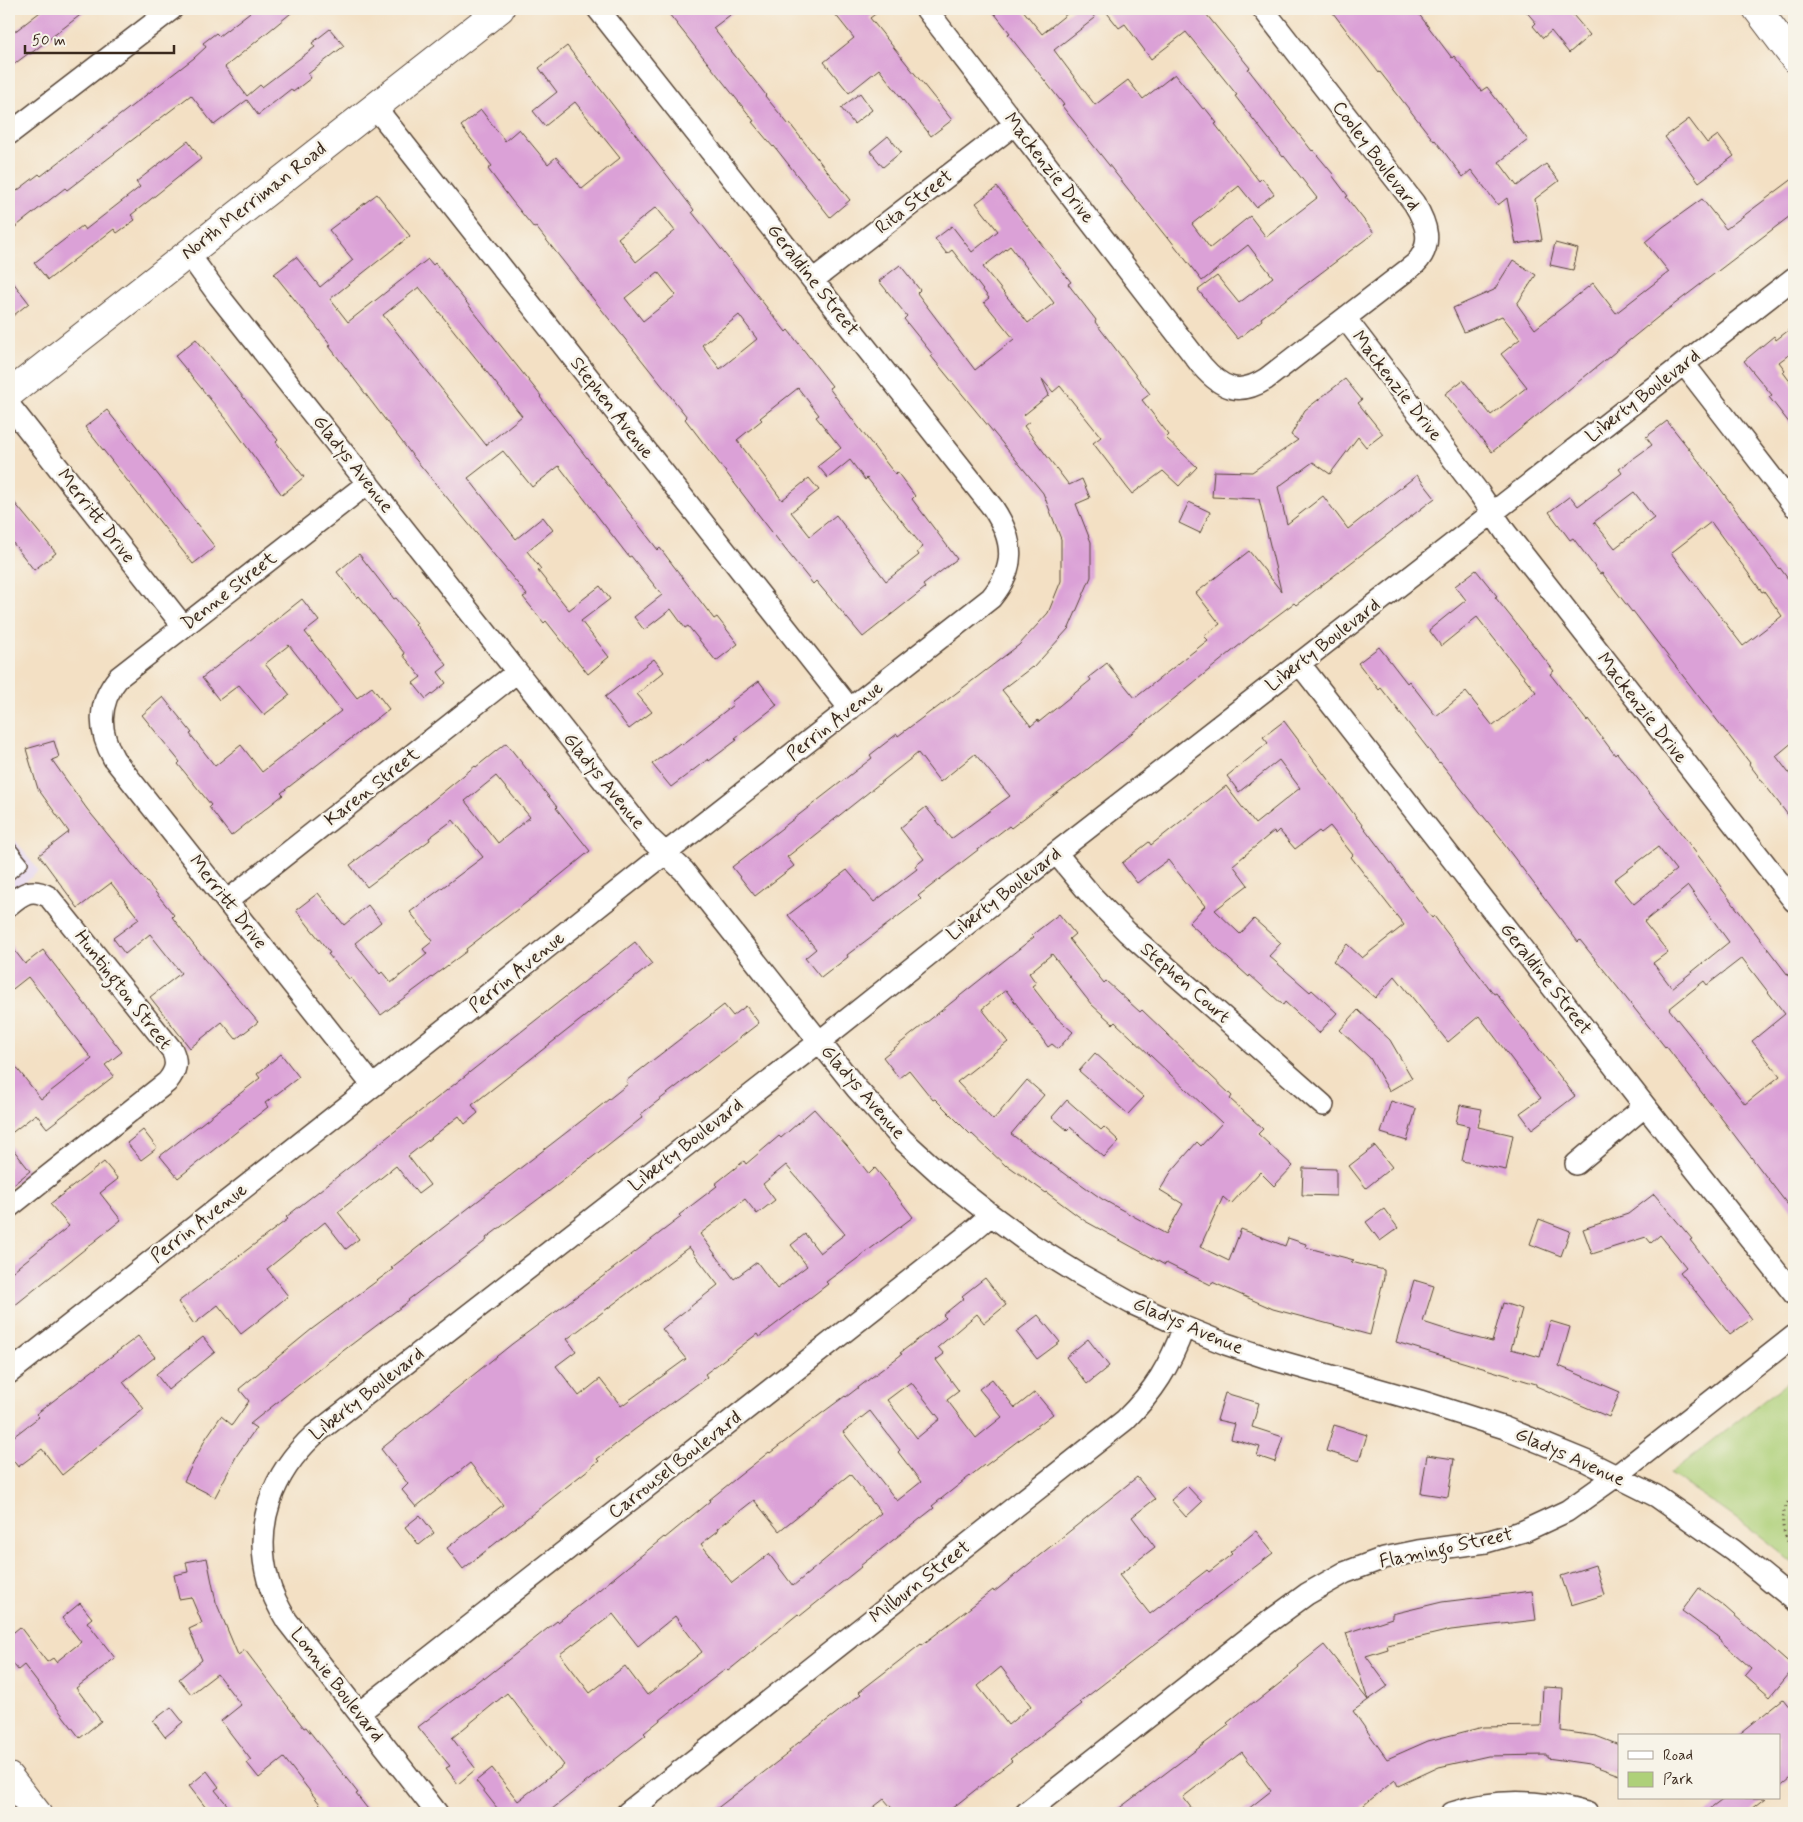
<svg xmlns="http://www.w3.org/2000/svg" width="1803" height="1822" font-family="Mynerve,sans-serif">
	<style>
		.built { fill: #e4d3f2 }
		.green { fill: #aed079; stroke: #747d4c }
		.building { fill: #dba1d7; fill-rule: evenodd }
		.lines { fill: none; stroke-linecap: round; stroke-linejoin: round }
		.lane-casing { stroke: #574537; stroke-width: 14 }
		.street-casing { stroke: #574537; stroke-width: 24 }
		.secondary-casing { stroke: #574537; stroke-width: 30 }
		.path { stroke: #574537; stroke-width: 3; stroke-dasharray: 1 4; stroke-linecap: butt }
		.lane { stroke: #fff; stroke-width: 11 }
		.street { stroke: #fff; stroke-width: 21 }
		.secondary { stroke: #fff; stroke-width: 28 }
		.labels { text-anchor: middle; dominant-baseline: central; stroke-width: 5; stroke-linejoin: round; paint-order: stroke }
		.street-label { font-size: 19px; fill: #3b2a1e; stroke: #f7f3e8 }
	</style>
	<rect width="100%" height="100%" fill="#f7f3e8"/>
	<filter id="ink" filterUnits="userSpaceOnUse"><feTurbulence type="fractalNoise" baseFrequency=".02" numOctaves="2"/><feDisplacementMap in="SourceGraphic" scale="10" xChannelSelector="R" yChannelSelector="G"/><feConvolveMatrix kernelMatrix="1 2 1 2 8 2 1 2 1" color-interpolation-filters="sRGB"/></filter>
	<filter id="wash" filterUnits="userSpaceOnUse"><feTurbulence type="fractalNoise" baseFrequency=".0096" numOctaves="4" result="noise"/><feDisplacementMap in="SourceGraphic" scale="20" xChannelSelector="R" yChannelSelector="G"/><feGaussianBlur stdDeviation="1.12" result="paint"/><feColorMatrix in="noise" values="0 0 0 0 0 0 0 0 0 0 0 0 0 0 0 0 0 1.4 0 .05"/><feComposite in="paint" operator="in"/></filter>
	<g filter="url(#wash)">
		<rect width="100%" height="100%" fill="#f3e0c4"/>
		<path class="built" d="M9,832L39,871L9,895Z"/>
		<path class="green" d="M1794,1377V1564C1755,1531 1714,1502 1670,1474Z"/>
		<g id="blocks">
			<path class="building" d="M44,9H88L30,54L29,53L9,68V36Z
				M254,9H296L225,67L247,96L260,85L262,87L315,47L312,43L330,29L344,46L308,74L311,78L293,92L291,89L258,115L247,100L214,125L191,95L67,190L65,188L9,232V197L39,174L41,176L194,58L206,47L203,43L216,33L219,36Z
				M665,9H738L713,28L766,95L765,96L789,125L790,124L850,200L830,217L774,146L773,147L752,122L754,121Z
				M831,9H882L870,18L952,120L931,136L879,69L849,93L824,62L854,38Z
				M991,9H1022L1042,34L1073,9H1088L1095,18L1054,50L1095,105L1128,80L1143,99L1175,74L1203,109L1205,108L1217,123L1215,124L1259,181L1262,178L1274,194L1256,207L1239,186L1192,224L1210,248L1250,216L1266,237L1317,198L1284,156L1283,157L1235,96L1237,95L1186,32L1151,59L1125,24L1119,28L1104,9H1202L1250,68L1248,69L1312,151L1313,150L1333,174L1332,175L1348,196L1346,197L1374,233L1261,318L1262,320L1238,339L1198,290L1217,276L1239,303L1273,277L1248,245L1202,281L1168,237L1167,238L1062,106L1064,105L1008,34L1010,33Z
				M1330,9H1415L1452,58L1454,56L1481,91L1487,87L1528,140L1499,162L1517,186L1546,164L1559,181L1535,199L1542,240L1516,244L1507,198L1498,205L1471,170L1463,177L1435,140L1434,141L1380,72L1379,73Z
				M1524,9H1568L1590,35L1569,53L1551,31L1543,38L1533,26L1536,23Z
				M567,46L694,210L692,212L786,332L788,330L832,386L829,388L856,424L895,474L897,472L915,496L912,499L957,559L923,585L925,588L863,637L816,581L813,584L785,549L685,419L687,417L536,227L534,228L512,201L488,169L492,166L461,126L481,110L505,141L519,129L548,164L556,157L582,189L620,158L575,102L545,126L533,111L557,92L539,68ZM656,207L675,231L636,262L618,238ZM658,272L676,295L643,321L625,298ZM739,315L757,339L720,369L702,345ZM798,388L819,415L816,417L841,448L818,466L828,478L850,460L865,480L867,478L923,547L917,552L919,555L886,581L836,515L810,536L791,512L819,490L809,478L782,500L737,440L762,420L760,418Z
				M860,93L872,110L854,124L841,108Z
				M1689,119L1707,143L1718,135L1734,156L1699,182L1665,137Z
				M888,136L901,152L883,167L870,151Z
				M188,141L201,159L131,215L135,220L117,233L114,229L48,280L34,263L82,226L85,230L140,187L136,182Z
				M1794,178V213L1663,313L1492,452L1445,394L1463,380L1491,415L1527,387L1501,354L1520,339L1502,316L1464,332L1453,308L1494,290L1513,260L1536,275L1517,304L1535,329L1593,283L1616,313L1669,272L1645,242L1663,227L1702,199L1726,229Z
				M997,187L1071,282L1068,284L1096,320L1095,322L1150,394L1142,400L1169,435L1166,438L1197,467L1179,486L1163,471L1132,494L1093,443L1101,437L1060,386L1053,392L1042,379L1049,395L1024,415L1030,421L1024,426L1069,485L1082,479L1090,498L1076,504L1091,542V577L1069,628L1033,668L1032,667L1002,690L1031,726L1038,720L1039,722L1091,680L1089,677L1107,663L1135,698L1208,640L1204,636L1220,624L1196,593L1249,551L1281,591L1259,499L1212,497L1214,471L1252,472L1298,440L1291,435L1305,410L1345,379L1362,400L1358,403L1383,434L1366,447L1358,437L1330,474L1313,462L1278,487L1287,524L1323,496L1348,529L1417,475L1435,498L1296,605L1294,603L1258,630L1083,773L1011,828L1009,826L918,896L921,899L847,955L848,957L821,978L805,958L816,949L788,915L847,870L874,902L917,869L915,866L924,859L900,828L926,807L951,839L1010,796L975,754L940,782L918,753L787,857L794,866L755,896L732,867L872,758L870,755L897,734L898,736L934,709V710L1019,645L1048,613L1061,581V539L1043,493L931,356L933,355L904,319L907,316L879,281L900,265L920,290L917,293L975,370L1014,339L984,302L989,298L952,250L947,254L935,239L952,226L972,252L998,231L976,203ZM1010,246L1054,303L1028,323L983,267Z
				M377,194L410,236L330,299L348,322L428,259L433,265L435,263L541,396L540,397L658,550L660,548L714,619L717,617L738,644L716,661L688,626L685,628L671,609L644,630L634,617L662,595L631,556L629,557L559,466L532,487L503,451L468,478L516,539L543,517L553,530L527,551L541,569L538,571L569,610L600,586L610,599L581,621L609,657L588,674L546,621L544,623L523,597L527,595L412,455L329,346L331,345L274,274L296,257L320,287L353,260L329,230ZM419,287L522,416L486,445L383,315Z
				M1555,243L1578,249L1573,270L1550,265Z
				M9,277L29,303L9,319Z
				M1794,326V351L1779,362L1785,370L1783,372L1794,387V429L1769,397L1772,395L1744,361L1774,336L1776,340Z
				M196,339L278,440L276,442L304,477L282,495L228,421L175,356Z
				M107,410L215,547L193,564L85,427Z
				M1667,421L1716,483L1779,569L1780,568L1794,587V741L1776,756L1794,780V823L1749,764L1750,763L1633,611L1632,612L1602,573L1600,574L1573,538L1570,540L1549,512L1570,496L1578,506L1622,473L1619,469L1652,445L1646,437ZM1634,492L1654,518L1615,548L1594,522ZM1711,522L1762,592L1764,591L1782,616L1743,646L1671,553Z
				M9,496L56,553L34,570L9,538Z
				M1189,502L1210,512L1200,533L1179,523Z
				M359,554L394,599L396,598L417,623L415,624L447,665L438,672L446,683L426,699L413,683L421,677L403,655L405,654L359,596L357,598L337,572Z
				M1476,570L1497,596L1495,597L1554,671L1550,674L1587,721L1588,719L1615,755L1617,753L1674,824L1722,887L1721,888L1794,983V1213L1666,1046L1665,1047L1580,940L1578,942L1503,843L1504,842L1440,762L1439,763L1381,688L1379,690L1358,663L1379,647L1407,683L1409,681L1436,716L1466,692L1493,726L1536,692L1477,617L1441,646L1429,630L1466,600L1455,586ZM1658,847L1676,870L1634,904L1614,880ZM1688,886L1729,942L1672,988L1653,963L1668,952L1644,922ZM1742,958L1785,1014L1752,1041L1780,1076L1745,1104L1669,1009L1704,981L1707,985Z
				M302,599L319,621L305,632L357,698L372,687L389,709L281,793L283,795L231,836L209,807L211,805L178,764L180,762L142,715L163,697L192,733L190,734L215,766L241,745L262,772L341,711L289,645L265,664L290,695L264,715L239,685L219,700L202,678Z
				M654,659L664,672L637,694L652,712L629,729L605,697Z
				M759,681L777,705L735,738L737,740L709,761L708,759L671,787L652,764L680,743L682,745L733,705L731,702Z
				M1284,721L1432,918L1434,916L1494,994L1496,993L1575,1096L1532,1129L1520,1113L1541,1098L1479,1016L1448,1042L1395,976L1375,998L1333,961L1347,944L1362,958L1404,925L1351,857L1353,855L1330,826L1321,833L1319,831L1295,849L1279,830L1275,834L1274,831L1233,865L1248,885L1215,910L1240,934L1254,919L1281,943L1269,956L1310,992L1312,990L1337,1013L1319,1033L1285,1002L1283,1005L1250,975L1249,977L1189,923L1205,906L1168,860L1137,883L1122,863L1149,842L1151,845L1226,786L1255,824L1300,788L1279,760L1239,792L1227,776L1268,743L1263,737Z
				M54,741L59,757L52,760L87,809L174,915L172,917L200,953L258,1022L236,1039L222,1022L190,1048L150,997L181,973L150,934L125,954L113,938L139,919L111,883L78,908L39,855L69,832L38,789L26,749Z
				M506,743L557,807L556,808L590,851L536,895L466,949L467,951L381,1015L351,978L349,979L328,954L330,953L296,910L318,893L344,925L368,905L381,922L355,943L380,974L382,972L391,983L427,954L423,949L433,941L410,912L483,857L453,820L429,838L430,840L367,887L350,865L376,845L377,846L475,766L476,767ZM496,776L530,817L498,843L465,801Z
				M1059,914L1075,934L1069,939L1104,983L1106,981L1140,1012L1142,1010L1232,1096L1230,1099L1263,1129L1258,1134L1293,1166L1274,1186L1260,1172L1231,1204L1223,1197L1200,1247L1229,1261L1241,1229L1285,1246L1288,1238L1306,1244L1305,1247L1354,1260L1351,1262L1384,1270V1277L1370,1335L1273,1309L1212,1282L1211,1285L1166,1263L1165,1265L1085,1221L1046,1192V1193L1007,1165L1006,1166L972,1134L971,1135L935,1099L933,1100L909,1070L899,1078L883,1057L1034,937L1032,935ZM1052,954L1091,1004L1113,1024L1115,1022L1222,1123L1201,1146L1197,1142L1171,1172L1160,1190L1183,1204L1166,1234L1102,1199L1071,1177L1070,1178L1011,1134L1044,1095L1027,1080L993,1120L957,1082L1008,1042L982,1009L1006,990L1048,1047L1052,1044L1058,1049L1073,1032L1056,1017L1032,986L1036,983L1029,973Z
				M635,942L652,964L472,1105L478,1113L465,1124L459,1116L408,1156L430,1185L418,1194L396,1166L338,1212L359,1239L346,1249L325,1222L267,1269L288,1296L254,1324L241,1334L218,1305L194,1324L178,1302L288,1219L286,1217Z
				M9,943L25,964L43,950L122,1052L105,1065L114,1076L47,1128L36,1114L9,1135V1058L41,1099L92,1059L28,977L9,992Z
				M724,1005L733,1016L746,1006L759,1023L641,1114L643,1117L560,1183L486,1238L487,1240L408,1300L409,1301L323,1366L250,1424L256,1428L237,1455L215,1497L184,1481L206,1438L221,1416L232,1425L249,1401L239,1389L312,1329L393,1269L391,1268L589,1115L628,1084L626,1081Z
				M1358,1010L1390,1040L1412,1078L1389,1091L1370,1058L1340,1030Z
				M1095,1053L1144,1097L1128,1114L1079,1071Z
				M281,1054L299,1077L265,1103L268,1107L178,1178L160,1156L260,1078L257,1074Z
				M1067,1100L1101,1130L1104,1127L1119,1141L1104,1157L1070,1127L1067,1130L1052,1117Z
				M1391,1101L1416,1109L1407,1141L1381,1133Z
				M1460,1105L1482,1109L1478,1127L1513,1135L1506,1170L1462,1161L1469,1126L1456,1123Z
				M814,1109L847,1146L869,1174L875,1168L889,1185H888L913,1217L826,1282L828,1284L759,1337L757,1334L705,1374L707,1377L634,1430L597,1459L599,1461L463,1569L447,1548L503,1505L470,1463L416,1507L402,1490L408,1484L381,1449L512,1344L585,1290L681,1217L679,1215L717,1186L715,1184L744,1161L746,1164L779,1136L781,1138ZM786,1165L845,1234L820,1253L805,1234L791,1245L807,1266L777,1289L757,1262L734,1279L700,1234L745,1199L757,1214L775,1200L763,1184ZM689,1247L718,1285L662,1329L686,1359L621,1406L600,1379L579,1396L556,1366L576,1351L567,1339Z
				M143,1130L157,1148L141,1160L127,1143Z
				M9,1144L30,1171L9,1188Z
				M1375,1146L1392,1167L1366,1188L1349,1166Z
				M104,1162L118,1179L100,1193L121,1220L9,1310V1274L69,1226L50,1204Z
				M1303,1168L1336,1169V1196L1302,1195Z
				M1654,1194L1692,1239L1690,1240L1752,1319L1730,1335L1680,1272L1686,1267L1660,1235L1651,1243L1646,1237L1592,1254L1583,1229L1628,1214Z
				M1384,1209L1398,1228L1380,1241L1366,1222Z
				M1539,1219L1570,1231L1561,1256L1530,1244Z
				M985,1278L1006,1305L984,1323L977,1314L938,1347L944,1354L936,1360L959,1391L947,1400L976,1438L1002,1417L979,1389L992,1379L1015,1408L1035,1392L1053,1414L985,1466L984,1465L932,1506L934,1508L860,1566L861,1567L800,1616L798,1614L728,1671L726,1669L690,1696L644,1733L646,1735L547,1813H501L476,1781L492,1768L518,1801L564,1765L507,1693L452,1738L476,1769L458,1784L446,1768L450,1766L418,1727L483,1677L484,1679L557,1621L558,1622L594,1594L664,1537L665,1538L710,1501L709,1500L769,1452L770,1453L806,1425L845,1396L846,1397L902,1354L900,1353L946,1318L943,1315L964,1298L962,1296ZM911,1382L940,1419L917,1438L887,1400ZM870,1411L900,1450L898,1452L921,1482L897,1501L843,1432ZM850,1474L881,1513L793,1586L769,1554L732,1583L701,1544L718,1531L717,1529L754,1500L779,1531ZM613,1614L638,1646L675,1616L702,1652L647,1695L625,1666L590,1693L560,1654Z
				M1414,1280L1434,1286L1423,1322L1457,1333L1492,1342L1503,1303L1522,1309L1511,1349L1540,1357L1550,1321L1570,1327L1559,1366L1620,1392L1609,1417L1536,1386V1384L1396,1342Z
				M1038,1315L1060,1342L1037,1359L1016,1332Z
				M138,1336L155,1357L123,1382L144,1409L62,1475L42,1449L18,1467L9,1455V1440L39,1417L36,1414Z
				M203,1337L215,1352L168,1390L156,1374Z
				M1088,1339L1109,1366L1087,1384L1066,1357Z
				M1225,1393L1259,1403L1252,1427L1283,1437L1275,1462L1257,1456L1260,1447L1231,1439L1235,1424L1217,1420Z
				M1334,1425L1367,1435L1359,1461L1326,1451Z
				M1427,1455L1454,1459L1448,1497L1421,1493Z
				M1137,1477L1155,1499L1132,1517L1155,1547L1119,1575L1150,1614L1207,1570L1209,1572L1232,1554L1230,1552L1256,1531L1273,1553L1080,1702L1082,1704L1010,1759L1012,1761L946,1813H896L884,1799L866,1813H711L790,1752L789,1750L861,1694L859,1692L885,1672L921,1644L922,1645L993,1590L994,1592ZM1001,1667L1031,1706L1008,1725L978,1686Z
				M1187,1486L1202,1502L1186,1517L1171,1500Z
				M420,1515L434,1533L419,1545L405,1527Z
				M207,1558L216,1602L238,1655L245,1650L304,1728L306,1727L358,1793L356,1794L371,1813H327L284,1758L259,1778L247,1763L251,1760L221,1721L241,1705L217,1674L191,1694L179,1679L202,1660L189,1629L202,1623L191,1597L179,1599L174,1575L188,1572L186,1562Z
				M1595,1565L1604,1595L1571,1605L1561,1576Z
				M1699,1588L1725,1607L1794,1668L1770,1697L1745,1675L1751,1668L1718,1639L1719,1638L1682,1611Z
				M1532,1591L1536,1620L1451,1630L1387,1645L1388,1649L1366,1656L1388,1686L1353,1711L1387,1759L1428,1741L1483,1727L1541,1726L1543,1687L1563,1688L1561,1731L1596,1736L1619,1745V1775L1589,1764L1547,1758V1755L1488,1756L1439,1767L1398,1786L1395,1780L1354,1813H1243L1271,1791L1242,1752L1183,1797L1195,1813H1113L1229,1725L1227,1723L1253,1702L1255,1703L1299,1668L1298,1666L1324,1645L1368,1700L1346,1633L1392,1618V1614L1442,1602Z
				M80,1603L92,1618L87,1622L115,1658L76,1688L101,1721L80,1738L24,1665L18,1670L9,1658V1636L20,1627L47,1662L53,1658L56,1662L81,1642L62,1618Z
				M1783,1699L1794,1713V1775L1779,1787V1736H1737Z
				M171,1707L183,1722L165,1737L153,1721Z
				M207,1771L219,1787L215,1790L234,1813H210L189,1786Z
				M1725,1798H1766L1747,1813H1705Z"/>
		</g>
	</g>
	<g filter="url(#ink)">
		<use href="#blocks" fill-opacity="0" stroke="#574537" stroke-width="1"/>
		<g class="lines">
			<defs>
				<path id="lane" d="M9,847L22,863L9,874"/>
				<path id="street" d="M926,9L1202,366C1222,389 1239,396 1266,379L1415,264C1434,245 1427,224 1414,203L1263,9
					M375,107L850,709
					M9,134L172,9
					M188,253L219,296L649,838L684,871L857,1089L903,1140L947,1180L991,1215L1029,1243L1079,1274L1131,1303L1184,1327L1226,1344L1268,1358L1420,1401L1505,1428L1588,1462L1656,1496L1733,1550L1794,1600
					M813,280L1015,124
					M1345,318L1479,493L1506,533L1794,901
					M1684,364L1794,506
					M9,405L183,626
					M368,483L119,677C97,703 98,731 114,759L373,1086
					M1299,663L1645,1106L1794,1294
					M1056,853L1090,894L1127,932L1323,1105
					M227,901L517,672
					M9,905C23,893 32,887 49,897L172,1050C178,1063 176,1071 167,1082L9,1207
					M1576,1164L1645,1106
					M9,1373L373,1086L648,867L991,598C1016,568 1015,541 993,508L598,9
					M359,1713L970,1233L991,1215
					M437,1813L287,1621C279,1608 272,1595 268,1580C253,1524 273,1473 314,1435L819,1042L1056,853L1794,278
					M627,1813L1125,1420C1155,1390 1169,1367 1184,1327
					M1026,1813L1270,1621L1307,1594L1344,1573L1384,1558L1418,1551L1486,1542L1524,1531L1567,1511L1615,1477L1794,1336
					M1452,1813C1496,1798 1542,1800 1587,1813"/>
				<path id="secondary" d="M1757,9L1794,58
					M9,394L500,9
					M9,1777L37,1813"/>
			</defs>
			<use href="#lane" class="lane-casing"/>
			<use href="#street" class="street-casing"/>
			<use href="#secondary" class="secondary-casing"/>
			<path class="path" d="M1794,1494C1777,1515 1781,1531 1794,1552"/>
			<use href="#lane" class="lane"/>
			<use href="#street" class="street"/>
			<use href="#secondary" class="secondary"/>
		</g>
	</g>
	<g class="labels">
		<g class="street-label">
			<text transform="translate(1376 156) rotate(53)">Cooley Boulevard</text>
			<text transform="translate(1049 168) rotate(52)">Mackenzie Drive</text>
			<text transform="translate(254 201) rotate(-38)">North Merriman Road</text>
			<text transform="translate(914 202) rotate(-38)">Rita Street</text>
			<text transform="translate(813 280) rotate(52)">Geraldine Street</text>
			<text transform="translate(1397 386) rotate(52)">Mackenzie Drive</text>
			<text transform="translate(1643 396) rotate(-38)">Liberty Boulevard</text>
			<text transform="translate(612 408) rotate(52)">Stephen Avenue</text>
			<text transform="translate(353 464) rotate(52)">Gladys Avenue</text>
			<text transform="translate(96 516) rotate(52)">Merritt Drive</text>
			<text transform="translate(229 591) rotate(-38)">Denne Street</text>
			<text transform="translate(1323 645) rotate(-38)">Liberty Boulevard</text>
			<text transform="translate(1642 708) rotate(52)">Mackenzie Drive</text>
			<text transform="translate(835 721) rotate(-38)">Perrin Avenue</text>
			<text transform="translate(604 781) rotate(51)">Gladys Avenue</text>
			<text transform="translate(372 787) rotate(-38)">Karen Street</text>
			<text transform="translate(1004 894) rotate(-38)">Liberty Boulevard</text>
			<text transform="translate(228 902) rotate(52)">Merritt Drive</text>
			<text transform="translate(517 972) rotate(-39)">Perrin Avenue</text>
			<text transform="translate(1546 979) rotate(52)">Geraldine Street</text>
			<text transform="translate(1185 983) rotate(41)">Stephen Court</text>
			<text transform="translate(123 990) rotate(52)">Huntington Street</text>
			<text transform="translate(863 1092) rotate(49)">Gladys Avenue</text>
			<text transform="translate(686 1145) rotate(-38)">Liberty Boulevard</text>
			<text transform="translate(199 1223) rotate(-38)">Perrin Avenue</text>
			<text transform="translate(1188 1326) rotate(23)">Gladys Avenue</text>
			<text transform="translate(367 1394) rotate(-38)">Liberty Boulevard</text>
			<text transform="translate(1570 1457) rotate(24)">Gladys Avenue</text>
			<text transform="translate(675 1465) rotate(-38)">Carrousel Boulevard</text>
			<text transform="translate(1446 1548) rotate(-12)">Flamingo Street</text>
			<text transform="translate(920 1582) rotate(-38)">Milburn Street</text>
			<text transform="translate(337 1685) rotate(52)">Lonnie Boulevard</text>
		</g>
	</g>
	<rect width="1803" height="1822" fill="none" stroke="#f7f3e8" stroke-width="30"/>
	<rect x="1618" y="1734" width="162" height="65" fill="#f7f3e8" stroke="#aca397"/>
	<rect x="1628" y="1751" width="25" height="8" fill="#ffffff" stroke="#aca397"/>
	<text x="1663" y="1760" font-size="15" fill="#3b2a1e">Road</text>
	<rect x="1628" y="1772" width="25" height="15" fill="#aed079" stroke="#aca397"/>
	<text x="1663" y="1784" font-size="15" fill="#3b2a1e">Park</text>
	<path d="M25 45v8h149v-8" fill="none" stroke="#3b2a1e" stroke-width="2.5"/>
	<text x="32" y="45" font-size="15" fill="#3b2a1e" stroke="#f7f3e8" stroke-width="4" paint-order="stroke">50 m</text>
</svg>
